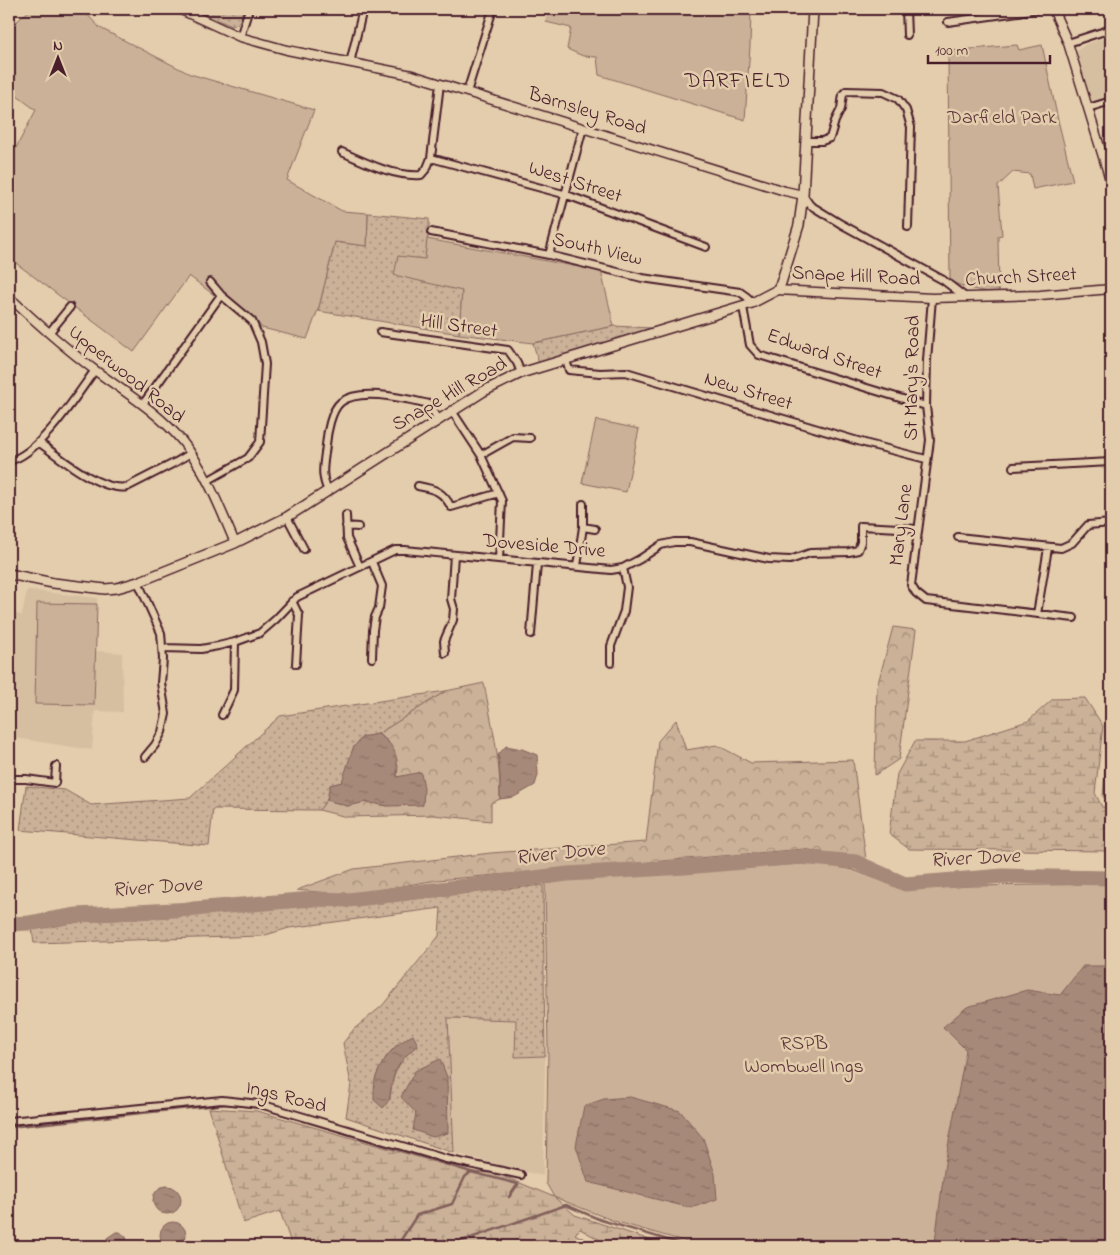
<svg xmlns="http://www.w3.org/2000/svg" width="1120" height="1255" font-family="'Indie Flower',sans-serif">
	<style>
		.built { fill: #d6bea1 }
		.grass { fill: url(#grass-dots); stroke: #8a6861; fill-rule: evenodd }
		.forest { fill: url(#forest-crowns); stroke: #8a6861 }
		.wetland { fill: url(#wetland-marsh); stroke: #8a6861 }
		.green { fill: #cab197; stroke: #8a6861 }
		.water { fill: url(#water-ripples); stroke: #825f5a }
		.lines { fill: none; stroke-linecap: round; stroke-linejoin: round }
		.stream { stroke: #825f5a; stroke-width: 2.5 }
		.river { stroke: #a78979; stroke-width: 15 }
		.minor-casing { stroke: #4a1f2b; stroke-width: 10 }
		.tertiary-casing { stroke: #4a1f2b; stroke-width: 11 }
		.secondary-casing { stroke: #4a1f2b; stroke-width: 12 }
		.minor { stroke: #e3cdac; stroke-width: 6 }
		.tertiary { stroke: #e3cdac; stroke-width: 8 }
		.secondary { stroke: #e3cdac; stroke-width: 9 }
		.labels { text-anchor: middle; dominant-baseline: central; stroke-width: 5; stroke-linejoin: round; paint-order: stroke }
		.street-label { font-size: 20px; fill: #4a1f2b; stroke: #e3cdac }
		.park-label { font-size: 20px; fill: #5d353b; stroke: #e3cdac }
		.water-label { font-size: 21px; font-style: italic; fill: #5d343b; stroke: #e3cdac }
		.quarter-label { font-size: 22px; letter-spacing: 1px; fill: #4a1f2b; stroke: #e3cdac }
	</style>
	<defs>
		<pattern id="grass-dots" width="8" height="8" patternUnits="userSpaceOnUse" patternTransform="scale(1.25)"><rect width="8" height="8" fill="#cab197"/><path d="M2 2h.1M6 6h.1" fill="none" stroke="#a68f7b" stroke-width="1.8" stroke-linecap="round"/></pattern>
		<pattern id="forest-crowns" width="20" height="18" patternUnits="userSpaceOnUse" patternTransform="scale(1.25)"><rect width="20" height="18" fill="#cab197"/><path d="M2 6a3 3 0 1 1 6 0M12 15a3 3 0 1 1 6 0" fill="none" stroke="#a68f7b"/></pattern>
		<pattern id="wetland-marsh" width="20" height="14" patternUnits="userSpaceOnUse" patternTransform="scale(1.25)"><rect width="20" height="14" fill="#cab197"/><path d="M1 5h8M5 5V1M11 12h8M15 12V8" fill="none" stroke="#a68f7b"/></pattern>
		<pattern id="water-ripples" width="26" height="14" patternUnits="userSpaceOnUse" patternTransform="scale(1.25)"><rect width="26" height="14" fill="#a78979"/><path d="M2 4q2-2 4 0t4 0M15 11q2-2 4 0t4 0" fill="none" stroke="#8a6f63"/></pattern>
	</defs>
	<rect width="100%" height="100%" fill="#e3cdac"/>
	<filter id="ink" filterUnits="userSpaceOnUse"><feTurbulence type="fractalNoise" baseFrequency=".02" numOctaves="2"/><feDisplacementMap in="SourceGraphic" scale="10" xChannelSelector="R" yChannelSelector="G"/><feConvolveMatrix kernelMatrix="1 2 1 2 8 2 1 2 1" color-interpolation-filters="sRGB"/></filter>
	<g filter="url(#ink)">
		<path class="built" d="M1111,36V98L1094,102L1091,98L1077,53L1078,50L1087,44Z
			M27,590L97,598L96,651L122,653L123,712L95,711L92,750L9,737V613L22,615Z
			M448,1017L516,1020L515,1057L545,1056L543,1176L454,1153Z"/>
		<path class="grass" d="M204,9H243C241,17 241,24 232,26L198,12Z
			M368,213L429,219C430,233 426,245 425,260L462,291L459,334L318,311L335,242L367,246Z
			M614,326L651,328L602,346L539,364L533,343Z
			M446,691L378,734L362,737L342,782L330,785L327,800L319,810L213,809L209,846L20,830L26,786L65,790L91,805L190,798L280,716Z
			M543,885L545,1056L515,1057L516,1020L448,1018L454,1153L346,1117L351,1084L343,1043L354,1029L382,1006L439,936L441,908L289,928L262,936L34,943L32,930L79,922L197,915L313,905L350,906ZM400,1041L418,1045C397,1060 392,1076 390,1100L375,1079L386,1057Z"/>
		<path class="forest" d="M893,627L916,630L899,759L875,775L877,687Z
			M484,683C491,722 501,759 500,799L491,803V821L433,815L347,817L319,810L327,800L347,806L366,802L388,806L397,778L398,766L388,741L378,734L446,691Z
			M1111,697V798L1103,797Z
			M676,720L686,750L717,745L751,763L853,760L866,860L804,849L437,880L349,895L297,890L354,869L491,853L646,842L658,741Z"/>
		<path class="wetland" d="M1085,698L1103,726L1095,793L1102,807L1111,808V851L909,849L889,834L897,774L915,741H965L1028,721L1053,699Z
			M209,1108L257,1111L471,1172L496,1173L554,1197L575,1215L668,1246H611L580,1229L575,1234L597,1246H292L280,1211L243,1223Z"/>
		<path class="green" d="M31,9H82L100,28L190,74L314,110L287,180L342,211L368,213L367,246L335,242L319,307L307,339L262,328L253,316L218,291L214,295L189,276L134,352L17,264L9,254V161L36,110L9,90V19L15,23Z
			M550,9H751L750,46L745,120L599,75L597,57L583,56L567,49L571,28L546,22Z
			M1017,45L1019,50L1042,45L1058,120L1073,181L1033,189L1030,174L1013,172L998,186L1002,235L998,236L999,293C981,291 966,289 950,281L948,51Z
			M427,239L601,271L614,326L533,343L459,334L462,291L394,275L398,256L425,259Z
			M596,420L639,429L626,492L582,483Z
			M37,603L97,604L94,705L35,704Z
			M816,863L853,870L905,890L971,886L1111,884V1246H701L614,1221L554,1197L546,1183L548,1050L545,884L569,880Z"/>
		<path class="water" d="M378,734C396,746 398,756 397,777L421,772L424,788L423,805L388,806L366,802L347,806L327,800L330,785L342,782L353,748L362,737Z
			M506,746L522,749L537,755L538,775L535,785L514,797L500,799V776L498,755Z
			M1083,966H1111V1246H939L935,1242L945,1163L966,1050L943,1027L967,1007L1027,990L1060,995Z
			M413,1035L418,1045C405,1055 395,1067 392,1083C389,1095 392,1098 383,1108L374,1100C374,1093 374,1086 375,1080C380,1061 396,1043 413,1035Z
			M440,1059L447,1077L448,1133L433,1137L413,1130L416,1113L401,1097L415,1071Z
			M630,1097L680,1111L703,1138L715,1174L717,1199L691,1208L588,1182L576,1146L584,1106L604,1099Z
			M153 1200a14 14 0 1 1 28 0a14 14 0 1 1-28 0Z
			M160 1235a13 13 0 1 1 26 0a13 13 0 1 1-26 0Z
			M116,1232H120L126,1237L128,1246H106L107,1238Z"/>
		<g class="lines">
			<path class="stream" d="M9,1127L227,1104L262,1108L471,1172
				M397,1246L417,1215L452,1204L465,1177L471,1172L518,1184L509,1197
				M452,1246L459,1242L566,1205L601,1220L688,1246"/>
			<path class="river" d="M9,924L29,923L77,915L193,909L312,899L348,900L568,874L685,867L800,857L856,862L905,884L1003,876L1111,878"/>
			<defs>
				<path id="minor" d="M906,9L907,35
					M948,22L1039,9
					M240,37L249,9
					M1068,43L1111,29
					M350,63L363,9
					M467,92L493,9
					M1088,108L1111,101
					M806,141H822L830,138L835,121L841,109L843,94L846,91L883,92L898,99L906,110L911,127L908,227
					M342,152C366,163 395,177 421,175L427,168L431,158L440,84
					M431,158L567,195L706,247
					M803,195L810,205L841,224L943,280L964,296
					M431,232L549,255L642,278L740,292L747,297L752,303
					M549,255L583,128
					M932,298L927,360L926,406L930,440L911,585L916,593L926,601L1074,618
					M743,307L750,345L759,355L926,406
					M380,332L508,350L517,363L521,373
					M49,333L70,307
					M566,360L569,370L600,373L626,372L868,444L926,459
					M143,404L221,295
					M452,411L481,455L502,501L499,559
					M40,443C60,458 101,492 127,487L176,462L191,453
					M481,455L513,437L530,438
					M9,461C40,454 76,396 95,370
					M1013,467L1111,462
					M207,481L248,458L260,442L265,364L261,342L252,321L221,295L210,282
					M418,486C434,489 443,491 451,507L499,493
					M328,491C320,474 324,464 326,445C327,433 331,410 341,402C361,387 406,399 429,404L438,420
					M346,515L347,538L360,567
					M287,517L304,549
					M346,526L358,527
					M583,527L595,529
					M958,537L1061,548L1072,543L1088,525L1111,523
					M372,562L382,586L379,608L375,617L373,630L372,658
					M577,566L583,527V504
					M138,582L161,633L163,659L161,683L166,714L162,732L155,745L145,757
					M292,601L299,615L296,664
					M1037,614L1048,548
					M531,634L537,564
					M163,648L201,649L218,646L235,642L260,633L276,619L297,597L395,550H405L611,570L623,568L640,559L661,545L674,542H690L769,559L790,560L810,553L849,552L858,550L861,542V526L918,529
					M445,653L444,641L453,620L454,609L451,599L454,555
					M611,663V646L624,611L627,587L623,568
					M222,715L234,690L235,642
					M9,779H26L55,783L56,766
					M9,1121L222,1100L260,1104L446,1159L521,1175"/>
				<path id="tertiary" d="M179,9L240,37L287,50L412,75L785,191L803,195
					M1053,9L1068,43L1111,183
					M777,290L932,298L1040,295L1111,289
					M9,297C37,323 66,349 96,371C126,393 158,412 182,441C206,471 220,508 235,543"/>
				<path id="secondary" d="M9,574L53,583L105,589L117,588L138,582L235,543L287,517L484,391L521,373L752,303L777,290L781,283L799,225L803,195L813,9"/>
			</defs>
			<use href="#minor" class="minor-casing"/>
			<use href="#tertiary" class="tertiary-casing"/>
			<use href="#secondary" class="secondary-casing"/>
			<use href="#minor" class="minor"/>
			<use href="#tertiary" class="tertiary"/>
			<use href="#secondary" class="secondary"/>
		</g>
	</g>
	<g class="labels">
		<g class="street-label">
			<text transform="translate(587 112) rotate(17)">Barnsley Road</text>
			<text transform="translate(575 183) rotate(18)">West Street</text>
			<text transform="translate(597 250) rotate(13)">South View</text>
			<text transform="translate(856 277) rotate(3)">Snape Hill Road</text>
			<text transform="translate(1021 278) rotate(-3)">Church Street</text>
			<text transform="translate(459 327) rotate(8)">Hill Street</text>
			<text transform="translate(824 355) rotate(19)">Edward Street</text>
			<text transform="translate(126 375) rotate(39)">Upperwood Road</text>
			<text transform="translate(913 378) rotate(-89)">St Mary's Road</text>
			<text transform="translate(748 392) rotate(17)">New Street</text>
			<text transform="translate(450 395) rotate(-30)">Snape Hill Road</text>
			<text transform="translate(902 525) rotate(-83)">Mary Lane</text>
			<text transform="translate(544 547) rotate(5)">Doveside Drive</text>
			<text transform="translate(286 1098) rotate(14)">Ings Road</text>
		</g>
		<g class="park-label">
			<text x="1002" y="118">Darfield Park</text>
			<text x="804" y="1044">RSPB<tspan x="804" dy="23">Wombwell Ings</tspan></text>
		</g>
		<g class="water-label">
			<text transform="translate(560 854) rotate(-6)">River Dove</text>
			<text transform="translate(975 859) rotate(-3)">River Dove</text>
			<text transform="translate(157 888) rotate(-4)">River Dove</text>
		</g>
		<g class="quarter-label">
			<text x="738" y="82">DARFIELD</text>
		</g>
	</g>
	<rect width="1120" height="1255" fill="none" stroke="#e3cdac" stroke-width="30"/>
	<rect x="15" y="15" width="1090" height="1225" fill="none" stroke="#4a1f2b" stroke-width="2" filter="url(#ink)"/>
	<g transform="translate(58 58)" stroke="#e3cdac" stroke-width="4" paint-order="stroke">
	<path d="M0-4L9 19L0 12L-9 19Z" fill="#4a1f2b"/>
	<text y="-8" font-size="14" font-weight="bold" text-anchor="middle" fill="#4a1f2b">N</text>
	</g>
	<path d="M928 55v8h122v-8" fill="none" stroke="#4a1f2b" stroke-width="2.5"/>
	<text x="935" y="55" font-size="15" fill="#4a1f2b" stroke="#e3cdac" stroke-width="4" paint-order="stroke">100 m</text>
</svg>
